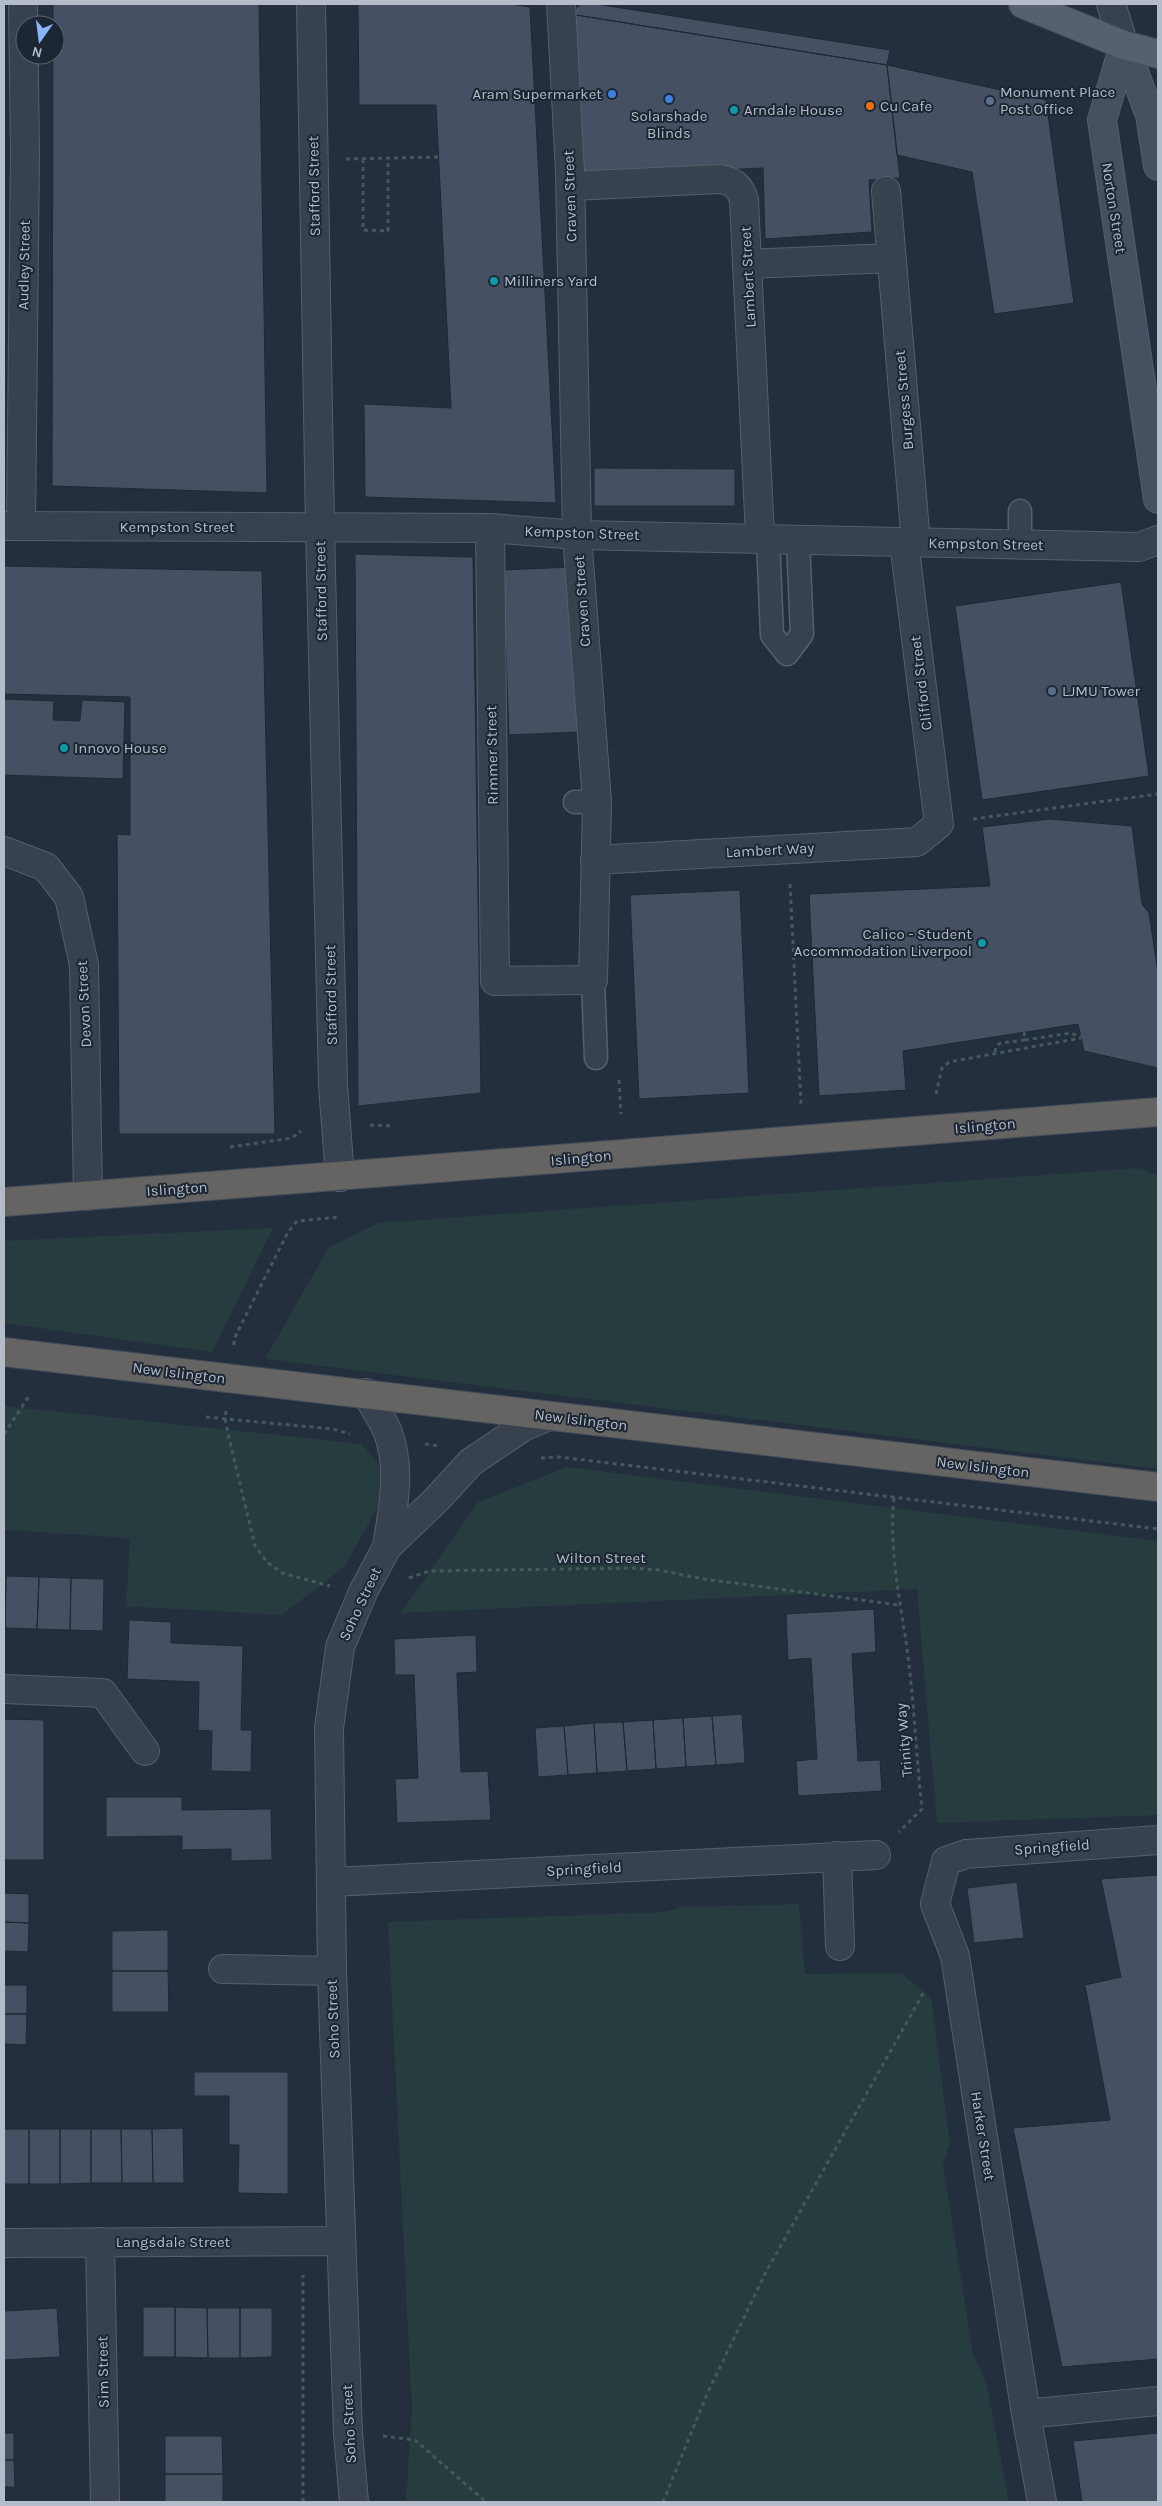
<svg xmlns="http://www.w3.org/2000/svg" width="1162" height="2506" font-family="Karla,sans-serif">
	<style>
		.green { fill: #263c3f }
		.building { fill: #455162; stroke: #1f2835 }
		.lines { fill: none; stroke-linecap: round; stroke-linejoin: round }
		.service-casing { stroke: #565f6c; stroke-width: 25 }
		.pedestrian-casing { stroke: #565f6c; stroke-width: 30 }
		.minor-casing { stroke: #565f6c; stroke-width: 30 }
		.tertiary-casing { stroke: #565f6c; stroke-width: 30 }
		.secondary-casing { stroke: #565f6c; stroke-width: 30 }
		.primary-casing { stroke: #414a57; stroke-width: 30 }
		.trunk-casing { stroke: #434c59; stroke-width: 30 }
		.path { stroke: #44595c; stroke-width: 3; stroke-dasharray: 4 4; stroke-linecap: butt }
		.service { stroke: #38414e; stroke-width: 22 }
		.pedestrian { stroke: #38414e; stroke-width: 28 }
		.minor { stroke: #38414e; stroke-width: 28 }
		.tertiary { stroke: #38414e; stroke-width: 28 }
		.secondary { stroke: #465061; stroke-width: 28 }
		.primary { stroke: #56606e; stroke-width: 28 }
		.trunk { stroke: #656462; stroke-width: 28 }
		.shop-dot { fill: #3f7fe0; stroke: #1d2633; stroke-width: 2 }
		.service-dot { fill: #5c6f8a; stroke: #1d2633; stroke-width: 2 }
		.food-dot { fill: #e8710a; stroke: #1d2633; stroke-width: 2 }
		.culture-dot { fill: #0f9aa8; stroke: #1d2633; stroke-width: 2 }
		.labels { text-anchor: middle; dominant-baseline: central; stroke-width: 4; stroke-linejoin: round; paint-order: stroke }
		.poi-label { font-size: 15px; fill: #b4bcc9; stroke: #1d2633; text-anchor: start }
		.street-label { font-size: 15px; fill: #b4bcc9; stroke: #1d2633 }
	</style>
	<rect width="100%" height="100%" fill="#242f3e"/>
	<path class="green" d="M1140,1168L1158,1176V1469L265,1359L329,1247L379,1223Z
		M273,1228L212,1352L4,1323V1241Z
		M4,1406L361,1444L379,1464L382,1499L345,1566L282,1615L126,1606L130,1538L4,1530Z
		M567,1467L1158,1541V1815L937,1823L917,1589L401,1613L478,1502Z
		M799,1904L805,1974L901,1973L931,1998L950,2143L943,2164L973,2354L987,2386L1009,2502H406L412,2409L388,1922L665,1912L681,1907Z"/>
	<path class="building" d="M53,4H259L267,493L52,486Z
		M358,4H510L530,7L556,503L365,497L364,404L451,408L436,105H359Z
		M581,4H596L890,50L887,65L570,14Z
		M570,14L887,65L900,178L869,180L872,232L765,239L763,168L588,176L579,167Z
		M887,65L1046,100L1074,303L994,314L972,172L897,155Z
		M594,468L735,469V506H594Z
		M355,554L473,557L481,1093L358,1106Z
		M4,566L262,571L275,1134H119L117,834L130,835V697L4,694Z
		M572,567L578,732L509,735L503,570Z
		M1121,582L1149,776L982,800L955,606Z
		M4,699L54,701L53,720L80,721L82,700L125,702L123,779L4,775Z
		M1050,819L1132,826L1142,904L1149,913L1158,973V1068L1084,1051L1078,1024L903,1051L906,1090L819,1096L809,894L990,886L982,827Z
		M740,890L749,1093L639,1099L630,895Z
		M4,1576H6L5,1628H4Z
		M6,1576L39,1577L37,1629L5,1628Z
		M39,1577L71,1578L70,1630L37,1629Z
		M71,1578L104,1579L103,1631L70,1630Z
		M874,1609L876,1652L852,1654L858,1761L880,1760L882,1791L798,1796L796,1761L817,1759L811,1658L788,1660L786,1614Z
		M129,1620L171,1622V1643L243,1646L241,1730H252L251,1772L211,1771L212,1731L198,1730L199,1682L127,1679Z
		M476,1635L477,1672L457,1673L461,1772L488,1771L491,1820L397,1823L395,1779L418,1778L414,1675H395L394,1639Z
		M742,1714L745,1763L716,1765L712,1716Z
		M712,1716L716,1765L686,1767L683,1718Z
		M683,1718L686,1767L656,1769L653,1720Z
		M4,1719L44,1720V1860H4Z
		M653,1720L656,1769L627,1771L623,1722Z
		M623,1722L627,1771L597,1773L594,1723Z
		M594,1723L597,1773L568,1775L564,1726Z
		M564,1726L568,1775L538,1777L535,1728Z
		M106,1797H182V1810L271,1809L272,1860L231,1861V1849L182,1850V1836L106,1837Z
		M1158,1875V2359L1062,2367L1013,2128L1110,2120L1085,1985L1121,1977L1101,1879Z
		M1017,1882L1024,1938L974,1943L967,1888Z
		M4,1893L29,1894V1923L4,1922Z
		M4,1922L29,1923L28,1952L4,1951Z
		M168,1930V1971H112V1931Z
		M112,1971H168L169,2012H112Z
		M4,1985H27V2014H4Z
		M4,2014H27L26,2045L4,2044Z
		M194,2072H288V2194L238,2193L239,2145H229V2096H194Z
		M183,2128L184,2183H153L152,2129Z
		M4,2129H29V2184H4Z
		M29,2129H60V2184H29Z
		M60,2129H91V2183L60,2184Z
		M91,2129H121L122,2183H91Z
		M121,2129H152L153,2183H122Z
		M143,2307H175V2357H143Z
		M175,2307L207,2308L208,2358L175,2357Z
		M57,2308L60,2357L4,2360V2311Z
		M207,2308H240V2358H208Z
		M240,2308H272V2357L240,2358Z
		M4,2433H14V2460H4Z
		M1158,2433V2502H1082L1073,2441Z
		M165,2436H222L223,2474H165Z
		M4,2460H14L15,2487H4Z
		M165,2474H223V2502H165Z"/>
	<g class="lines">
		<defs>
			<path id="service" d="M1020,511V545
				M768,538L772,635L787,654L802,634L798,540
				M575,802H597
				M593,980L596,1058"/>
			<path id="pedestrian" d="M561,4L570,172"/>
			<path id="minor" d="M311,4L320,527L333,1085L340,1177
				M571,186L719,179C733,181 740,186 744,200L760,537
				M886,191L916,543
				M747,264L891,258
				M21,526L25,153L23,4
				M490,528L495,981L593,980L597,802L577,535L570,172
				M4,851L46,867L69,897L84,965L88,1196
				M595,860L917,842L939,824L904,542
				M366,1393C373,1405 381,1417 387,1430C402,1468 393,1508 387,1547
				M4,1689L103,1693L145,1751
				M837,1856L840,1946
				M332,1882L876,1855
				M223,1969L332,1971
				M100,2242L105,2502
				M4,2243L341,2241
				M1026,2414L1158,2401
				M354,2502L348,2433L332,1971L329,1728L340,1647L363,1592L387,1547L437,1499L471,1462L523,1427L549,1416
				M1042,2502L1026,2414L955,1956L935,1904L946,1861L966,1854L1158,1840"/>
			<path id="tertiary" d="M1111,4L1124,45
				M4,526L490,528L577,535L1139,547L1158,540"/>
			<path id="secondary" d="M1124,45L1102,120L1158,499
				M1124,45L1150,115L1158,166"/>
			<path id="primary" d="M1023,4L1124,45L1158,54"/>
			<path id="trunk" d="M4,1202L1158,1112
				M4,1352L1158,1487"/>
		</defs>
		<use href="#service" class="service-casing"/>
		<use href="#pedestrian" class="pedestrian-casing"/>
		<use href="#minor" class="minor-casing"/>
		<use href="#tertiary" class="tertiary-casing"/>
		<use href="#secondary" class="secondary-casing"/>
		<use href="#primary" class="primary-casing"/>
		<use href="#trunk" class="trunk-casing"/>
		<path class="path" d="M346,159L438,157
			M363,159V230L388,231V158
			M973,819L1158,794
			M790,884L801,1104
			M1025,1040L1071,1033L1081,1037
			M995,1052L996,1046L1001,1043L1025,1040L1024,1032
			M619,1080L621,1114
			M936,1094L942,1068L949,1062L1081,1038
			M370,1125L394,1126
			M230,1147L292,1138L301,1131
			M234,1345V1339L288,1232L297,1221L340,1217
			M226,1411L225,1419L229,1438L255,1546L267,1562L282,1573L330,1586
			M206,1417L333,1429L350,1434
			M4,1434L29,1396
			M425,1444L439,1446
			M541,1458L559,1457L1158,1529
			M894,1498C889,1546 899,1595 906,1642C914,1697 916,1754 922,1809L899,1832
			M409,1578L429,1571L633,1568L658,1570L704,1579L899,1605
			M383,2436L415,2440L486,2502
			M303,2502V2275
			M663,2502L707,2394L767,2270L925,1990"/>
		<use href="#service" class="service"/>
		<use href="#pedestrian" class="pedestrian"/>
		<use href="#minor" class="minor"/>
		<use href="#tertiary" class="tertiary"/>
		<use href="#secondary" class="secondary"/>
		<use href="#primary" class="primary"/>
		<use href="#trunk" class="trunk"/>
	</g>
	<g class="shop-dot">
		<circle cx="612" cy="94" r="5"/>
		<circle cx="669" cy="99" r="5"/>
	</g>
	<g class="service-dot">
		<circle cx="990" cy="101" r="5"/>
		<circle cx="1052" cy="691" r="5"/>
	</g>
	<circle class="food-dot" cx="870" cy="106" r="5"/>
	<g class="culture-dot">
		<circle cx="734" cy="110" r="5"/>
		<circle cx="494" cy="281" r="5"/>
		<circle cx="64" cy="748" r="5"/>
		<circle cx="982" cy="943" r="5"/>
	</g>
	<g class="labels">
		<g class="poi-label">
			<text x="1000" y="92">Monument Place<tspan x="1000" dy="17">Post Office</tspan></text>
			<text x="602" y="94" text-anchor="end">Aram Supermarket</text>
			<text x="880" y="106">Cu Cafe</text>
			<text x="744" y="110">Arndale House</text>
			<text x="669" y="116" text-anchor="middle">Solarshade<tspan x="669" dy="17">Blinds</tspan></text>
			<text x="504" y="281">Milliners Yard</text>
			<text x="1062" y="691">LJMU Tower</text>
			<text x="74" y="748">Innovo House</text>
			<text x="972" y="934" text-anchor="end">Calico - Student<tspan x="972" dy="17">Accommodation Liverpool</tspan></text>
		</g>
		<g class="street-label">
			<text transform="translate(314 186) rotate(-91)">Stafford Street</text>
			<text transform="translate(570 196) rotate(-92)">Craven Street</text>
			<text transform="translate(1114 208) rotate(81)">Norton Street</text>
			<text transform="translate(24 265) rotate(-89)">Audley Street</text>
			<text transform="translate(748 277) rotate(-93)">Lambert Street</text>
			<text transform="translate(904 400) rotate(-95)">Burgess Street</text>
			<text x="177" y="527">Kempston Street</text>
			<text transform="translate(582 533) rotate(2)">Kempston Street</text>
			<text transform="translate(986 544) rotate(1)">Kempston Street</text>
			<text transform="translate(321 591) rotate(-91)">Stafford Street</text>
			<text transform="translate(582 601) rotate(-94)">Craven Street</text>
			<text transform="translate(921 683) rotate(-97)">Clifford Street</text>
			<text transform="translate(492 755) rotate(-91)">Rimmer Street</text>
			<text transform="translate(770 850) rotate(-3)">Lambert Way</text>
			<text transform="translate(331 995) rotate(-91)">Stafford Street</text>
			<text transform="translate(84 1004) rotate(-93)">Devon Street</text>
			<text transform="translate(985 1126) rotate(-5)">Islington</text>
			<text transform="translate(581 1158) rotate(-5)">Islington</text>
			<text transform="translate(177 1189) rotate(-4)">Islington</text>
			<text transform="translate(179 1373) rotate(7)">New Islington</text>
			<text transform="translate(581 1420) rotate(7)">New Islington</text>
			<text transform="translate(983 1467) rotate(7)">New Islington</text>
			<text x="601" y="1558">Wilton Street</text>
			<text transform="translate(360 1604) rotate(-65)">Soho Street</text>
			<text transform="translate(904 1740) rotate(-95)">Trinity Way</text>
			<text transform="translate(1052 1847) rotate(-4)">Springfield</text>
			<text transform="translate(584 1869) rotate(-3)">Springfield</text>
			<text transform="translate(333 2019) rotate(-92)">Soho Street</text>
			<text transform="translate(983 2136) rotate(81)">Harker Street</text>
			<text x="173" y="2242">Langsdale Street</text>
			<text transform="translate(103 2372) rotate(-91)">Sim Street</text>
			<text transform="translate(349 2424) rotate(-93)">Soho Street</text>
		</g>
	</g>
	<rect width="1162" height="2506" fill="none" stroke="#b4bcc9" stroke-width="10"/>
	<g transform="translate(40 40) rotate(194)"><circle r="24" fill="#1d2633" stroke="#59626f"/>
	<path d="M0-4L9 19L0 12L-9 19Z" fill="#8ab4f8"/>
	<text y="-8" font-size="14" font-weight="bold" text-anchor="middle" fill="#b4bcc9">N</text>
	</g>
</svg>
